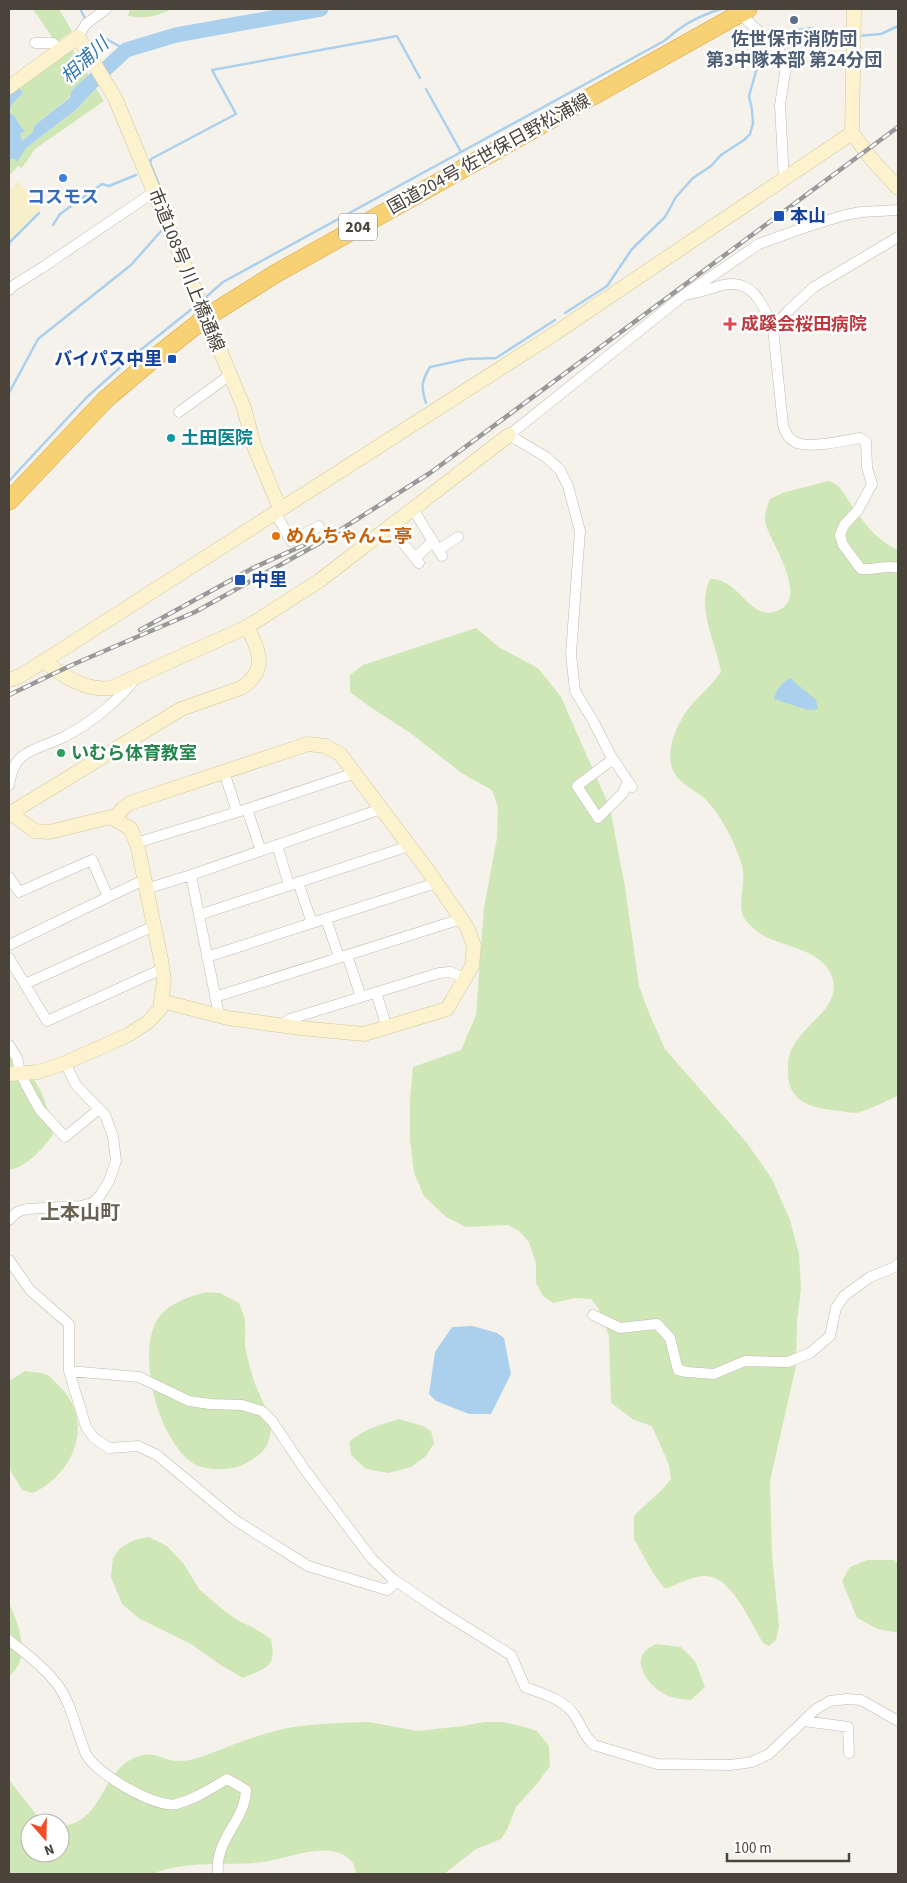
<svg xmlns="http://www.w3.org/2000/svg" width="907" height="1883" font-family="'Source Sans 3','Noto Sans JP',sans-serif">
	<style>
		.green { fill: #cfe7b6 }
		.sand { fill: #f6efca }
		.water { fill: #abd0ee }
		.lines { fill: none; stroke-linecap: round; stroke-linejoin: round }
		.stream { stroke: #abd0ee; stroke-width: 2.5 }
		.river { stroke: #abd0ee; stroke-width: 15 }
		.street-casing { stroke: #c0baae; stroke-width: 11 }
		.secondary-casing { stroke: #d2c79d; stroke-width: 15 }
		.highway-casing { stroke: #d7a743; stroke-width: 19 }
		.street { stroke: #fff; stroke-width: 10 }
		.secondary { stroke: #fcf3ce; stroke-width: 14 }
		.highway { stroke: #f7d174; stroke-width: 18 }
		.rail-casing { stroke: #999; stroke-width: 4.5 }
		.rail { stroke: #fff; stroke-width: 2.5; stroke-dasharray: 8; stroke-linecap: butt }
		.service-dot { fill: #5c6f8a; stroke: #fff; stroke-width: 2 }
		.shop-dot { fill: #3f7fe0; stroke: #fff; stroke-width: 2 }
		.transit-dot { fill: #1a4fb4; stroke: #fff; stroke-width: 2 }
		.health-dot { fill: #e0444e; stroke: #fff; stroke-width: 2 }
		.culture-dot { fill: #0f9aa8; stroke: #fff; stroke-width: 2 }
		.food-dot { fill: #e8710a; stroke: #fff; stroke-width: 2 }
		.leisure-dot { fill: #2e9e5b; stroke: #fff; stroke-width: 2 }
		.labels { text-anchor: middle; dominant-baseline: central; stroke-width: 5; stroke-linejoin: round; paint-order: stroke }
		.shield { fill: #fff; stroke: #807b74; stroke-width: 1 }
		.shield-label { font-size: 16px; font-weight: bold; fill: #494339 }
		.service-label { font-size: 18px; font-weight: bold; fill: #4e5e75; stroke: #fff }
		.street-label { font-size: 18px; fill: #494339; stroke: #fff }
		.shop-label { font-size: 18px; font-weight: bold; fill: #366cbe; stroke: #fff }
		.transit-label { font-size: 18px; font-weight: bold; fill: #164399; stroke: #fff; text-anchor: start }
		.health-label { font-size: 18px; font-weight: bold; fill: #be3a42; stroke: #fff; text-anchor: start }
		.culture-label { font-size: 18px; font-weight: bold; fill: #0d838f; stroke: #fff; text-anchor: start }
		.food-label { font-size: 18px; font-weight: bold; fill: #c56008; stroke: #fff; text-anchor: start }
		.leisure-label { font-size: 18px; font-weight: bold; fill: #27864d; stroke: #fff; text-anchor: start }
		.water-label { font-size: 19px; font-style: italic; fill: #3678b1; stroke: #fff }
		.quarter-label { font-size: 20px; font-weight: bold; fill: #6b6251; stroke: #fff }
	</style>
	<rect width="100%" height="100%" fill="#f5f2eb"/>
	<path class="green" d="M33,9H59L72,31L56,43Z
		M130,9H172C154,17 147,19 128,16Z
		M70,49L73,50L90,77L82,87L35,125L32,133L22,141L20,134L24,131C17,124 19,119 9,113L12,104L22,94L18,87Z
		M96,88L104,101L35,149L22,168L18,166L9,176V159H15L17,161L26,148L77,109Z
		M829,481C840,485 842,490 848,500C862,520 875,540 898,550V1096C885,1101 870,1110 856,1113C851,1113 846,1112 841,1111C825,1109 803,1108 793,1092C789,1086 788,1078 788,1070C785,1028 841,1016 833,980C826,951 789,948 766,937C760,934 753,928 748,923C735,910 745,889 743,872C743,866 740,859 738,854C731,835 719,813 705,799C699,793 690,789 683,783C661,765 671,737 684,715C694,699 710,688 721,672C716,641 696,610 710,579C739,578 749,619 774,612C812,602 773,547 766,525C763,517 767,507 770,499L782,493Z
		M476,628L500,648L538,668L561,697L610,808L625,887L639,986L649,1013L665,1049L747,1143L772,1179L790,1220L799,1254L801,1289L797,1321L796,1366L770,1481L772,1555L779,1626L776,1640L769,1646L763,1643C753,1626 733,1582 712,1577C698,1573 681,1583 668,1588H664L653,1573L634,1539V1516C647,1502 660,1494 671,1479L669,1465L652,1426L634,1420L611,1403L609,1336L598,1308L591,1299L575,1298L553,1303L543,1296L536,1283V1264L529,1242L519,1231L508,1225L466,1227L446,1217L424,1196L414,1173L410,1139V1100L413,1067L461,1050L476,1015L484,908L497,838L498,807L492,790L463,774L409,732L370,707L350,692V675L363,665Z
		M9,1057C15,1062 23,1067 28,1072C43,1088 50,1114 53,1135C42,1149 27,1167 9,1170Z
		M206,1292L220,1293L239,1303C241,1309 244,1315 245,1321C246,1331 244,1342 246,1351C248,1361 251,1371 254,1381C258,1393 271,1415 271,1427C269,1447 265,1452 248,1462C239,1468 229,1469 219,1469C211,1469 201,1468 194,1464C159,1441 137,1359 156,1322C165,1304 188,1297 206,1292Z
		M25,1371C31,1372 39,1372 45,1374C50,1375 55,1382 59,1386C96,1421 74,1474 33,1493L22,1490L9,1468V1381Z
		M399,1419L423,1426L431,1431L434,1443L426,1456L411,1467L388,1473L366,1469L351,1455L349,1442C364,1429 380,1425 399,1419Z
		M149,1537L167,1546L183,1563L199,1589L222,1609L237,1620L254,1628L271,1639C277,1668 267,1667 243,1678L219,1664L191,1644L140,1619L122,1604L111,1577L113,1558L120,1548L134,1540Z
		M867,1560H894L898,1563V1633L878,1629L857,1618L842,1581L850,1567Z
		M9,1603C19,1625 32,1659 9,1676Z
		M656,1644L681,1647L695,1661L705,1687L691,1700C681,1699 670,1698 661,1692C649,1684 632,1664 646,1650C648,1648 653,1646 656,1644Z
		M369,1722L418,1731L463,1726L484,1722H502L521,1726L537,1731L549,1746L550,1766L536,1785L516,1807L508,1828L501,1839L476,1849L444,1874H356C355,1860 345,1853 331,1851C308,1848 286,1859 263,1862C227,1866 193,1860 157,1872L156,1874H9V1780L38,1817L50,1823H30V1853H60V1826C102,1824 101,1774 132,1759C156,1748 159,1761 180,1761C192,1761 206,1755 217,1751C235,1744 255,1736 275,1731C305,1723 338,1723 369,1722Z"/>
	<path class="sand" d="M18,181L41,209L9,241V190Z"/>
	<path class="water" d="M90,77L96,88L77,109L26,148L17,162L15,159H9V94L18,87L23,93L12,104L9,112C19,118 17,124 25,131L20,134L22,141L32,133L35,125L82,88Z
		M790,678L816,700L818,709L808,710L774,699C775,691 783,681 790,678Z
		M473,1326L497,1333L504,1338L511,1374L491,1414H469L436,1401L429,1394L435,1352L452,1327Z"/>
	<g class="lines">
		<path class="stream" d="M80,9L85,18
			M101,36L126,50
			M857,36L881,34L898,26
			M770,40L786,32L810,28L834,35L849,36
			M461,152L664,41C684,24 696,17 721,9
			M173,218L150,163L151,159L236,114L212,70L397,36L420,78
			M53,225L60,214L102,184L109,186L136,175
			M9,245L10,242L39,213
			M205,298L223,282L461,152L426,89
			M565,313L607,286L632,249L665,217L676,197L693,178L711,166L721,155L744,140L750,134L753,123L752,110L749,96L759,61L768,44
			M9,393L38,339L131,265L162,230
			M426,403C421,387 421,382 430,367L467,359L496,358L555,320
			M9,481L87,397L133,356L193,308"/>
		<path class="river" d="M78,95L126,50L176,35L321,9"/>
		<defs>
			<path id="street" d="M740,14C756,29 773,43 787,60L780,105L784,180
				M78,37L86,24L106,9
				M35,43H53L58,50
				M9,290L13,286L43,267L154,192
				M689,294C701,292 712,288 723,285C753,278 763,305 773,328L783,425C785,432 789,440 797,443C813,448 843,441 860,438L866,442L867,468L872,484L858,510L844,525L840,535L843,545L861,569C874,571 885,564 898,568
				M773,328L789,310L814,287L898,237
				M179,412L230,375
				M413,509L442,556
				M275,512L291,541L319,526
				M390,527L419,563
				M438,550L458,537
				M415,558L433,541
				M613,759L577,786L598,818L623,793L628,782
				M224,772L237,812
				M9,785C11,773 14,762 24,755C36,747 51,743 64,737C93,721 115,704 136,678
				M632,787L611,756L592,719L575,691L571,654L580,531L568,486L560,470L546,457L509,435L684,295L759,244L806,227L845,215L861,212L898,210
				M247,809L355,773
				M136,843L247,809L261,851
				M277,845L289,885
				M9,877L19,892L92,860L108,897L9,945
				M298,882L312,923
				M146,889L191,875
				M108,897L144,880
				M199,915L409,846
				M326,919L339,957
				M347,955L361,997
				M207,957L436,883
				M9,958L47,1021L162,969
				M25,984L154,926
				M376,992L387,1028
				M215,997L461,919
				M219,1015L191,875L381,809
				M281,1025L290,1019L439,973L450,972L465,978
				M9,1045L17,1058L20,1073L32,1096L40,1110L65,1137L99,1109
				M9,1220L17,1212L27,1209L81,1206L92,1203L99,1197L109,1181L116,1161L113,1136L105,1115L76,1085L65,1063
				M9,1260L30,1290L69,1324V1371L86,1427L94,1438L109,1448L138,1446L157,1455L235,1520L308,1566L387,1590L392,1586L393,1579
				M593,1315L620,1328L657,1324L670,1338L678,1370L687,1372L714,1374L745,1361L788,1362L810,1353L830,1336L836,1308L844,1296L870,1277L893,1268L898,1264
				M69,1371L139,1377L189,1401L210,1404L242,1405L262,1411L272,1421L305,1470L372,1559L393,1579L434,1607L511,1655L525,1687C543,1694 564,1699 575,1716C582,1726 584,1737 594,1745L657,1764L731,1765L752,1762L769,1754L816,1709L830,1701L847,1699L861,1700L898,1721
				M9,1640C26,1654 43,1666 57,1684C72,1704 76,1731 86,1754C94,1772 156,1809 176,1804C194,1800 211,1788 227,1779L246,1790C245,1822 214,1839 218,1874
				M804,1721L848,1727L849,1753"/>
			<path id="secondary" d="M854,9L852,133L873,161L898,188
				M9,87L78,37L115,98L244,408L254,446L280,509
				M44,661C62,676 87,691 111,688L247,627L319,581L509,435
				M9,680L20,676L44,661L554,334L852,133
				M9,814L181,709L241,688C268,671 260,651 247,627
				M115,819L123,808L130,803L308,744L325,746L340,754L426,868L467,927L474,946L472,966L447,1009L364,1034L300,1028L228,1018L161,1001
				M9,1074L38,1072L65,1063L128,1035L148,1022L160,1009L164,981L161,960L138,848L131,829L111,817L49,832L35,831L10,813"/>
			<path id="highway" d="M9,501L106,399L152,360L205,318L275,274L748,9"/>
		</defs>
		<use href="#street" class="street-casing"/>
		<use href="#secondary" class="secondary-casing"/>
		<use href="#highway" class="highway-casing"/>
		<use href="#street" class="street"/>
		<use href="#secondary" class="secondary"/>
		<use href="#highway" class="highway"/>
		<defs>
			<path id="rail" d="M140,630L253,568L304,545
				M9,695L74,664L195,612L318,544L430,473L898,127"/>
		</defs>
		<use href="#rail" class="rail-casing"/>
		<use href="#rail" class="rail"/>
	</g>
	<circle class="service-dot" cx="794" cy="20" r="5"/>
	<circle class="shop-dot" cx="63" cy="178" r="5"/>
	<g class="transit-dot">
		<rect x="773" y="210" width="12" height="12" rx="2.5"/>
		<rect x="167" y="354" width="10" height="10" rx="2.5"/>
		<rect x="234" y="574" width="12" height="12" rx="2.5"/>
	</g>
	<path class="health-dot" d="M727.5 316.5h5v5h5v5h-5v5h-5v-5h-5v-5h5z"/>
	<circle class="culture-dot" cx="171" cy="438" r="5"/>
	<circle class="food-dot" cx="276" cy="536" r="5"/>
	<circle class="leisure-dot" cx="61" cy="753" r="5"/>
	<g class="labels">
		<rect class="shield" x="339" y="213.5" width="38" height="27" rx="4"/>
		<g class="shield-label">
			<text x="358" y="227">204</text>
		</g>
		<g class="service-label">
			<text x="794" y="39">佐世保市消防団<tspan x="794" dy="21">第3中隊本部 第24分団</tspan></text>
		</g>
		<g class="street-label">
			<text transform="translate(489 154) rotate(-29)">国道204号 佐世保日野松浦線</text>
			<text transform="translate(186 270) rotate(68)">市道108号 川上橋通線</text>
		</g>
		<g class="shop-label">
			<text x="63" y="197">コスモス</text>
		</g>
		<g class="transit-label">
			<text x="790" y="216">本山</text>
			<text x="162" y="359" text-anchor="end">バイパス中里</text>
			<text x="251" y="580">中里</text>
		</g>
		<g class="health-label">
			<text x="741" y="324">成蹊会桜田病院</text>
		</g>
		<g class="culture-label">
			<text x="181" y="438">土田医院</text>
		</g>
		<g class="food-label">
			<text x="286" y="536">めんちゃんこ亭</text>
		</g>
		<g class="leisure-label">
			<text x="71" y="753">いむら体育教室</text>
		</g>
		<g class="water-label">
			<text transform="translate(85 61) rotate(-43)">相浦川</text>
		</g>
		<g class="quarter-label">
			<text x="80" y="1213">上本山町</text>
		</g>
	</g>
	<rect width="907" height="1883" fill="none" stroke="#494339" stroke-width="20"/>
	<g transform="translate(45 1838) rotate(160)"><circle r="24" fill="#ffffff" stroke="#b6b4b0"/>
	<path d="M0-4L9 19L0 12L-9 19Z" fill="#f04e27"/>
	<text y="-8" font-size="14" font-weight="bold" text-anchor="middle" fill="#494339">N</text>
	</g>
	<path d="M727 1853v8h122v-8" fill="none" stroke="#494339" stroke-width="2.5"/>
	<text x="734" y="1853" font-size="15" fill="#494339" stroke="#ffffff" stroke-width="4" paint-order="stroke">100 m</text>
</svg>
